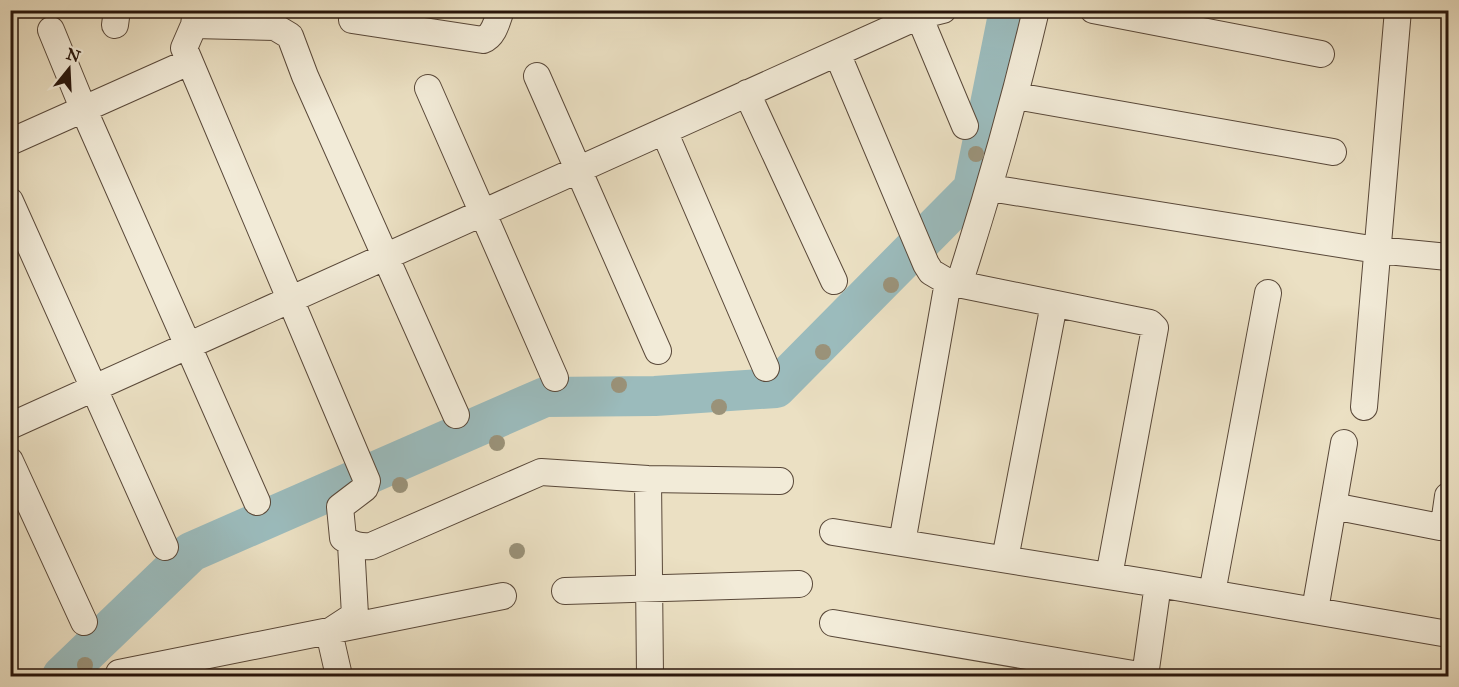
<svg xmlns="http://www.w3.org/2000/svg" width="1459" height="687" font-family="'IM FELL Great Primer',serif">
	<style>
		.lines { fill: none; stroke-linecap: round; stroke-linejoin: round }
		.river { stroke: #9bbbbc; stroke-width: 40 }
		.street-casing { stroke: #594839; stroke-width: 28 }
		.street { stroke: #f2ebd8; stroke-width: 26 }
		.tree { fill: #9a9279 }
	</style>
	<rect width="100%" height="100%" fill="#ebe0c3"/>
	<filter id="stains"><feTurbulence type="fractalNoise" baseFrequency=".00333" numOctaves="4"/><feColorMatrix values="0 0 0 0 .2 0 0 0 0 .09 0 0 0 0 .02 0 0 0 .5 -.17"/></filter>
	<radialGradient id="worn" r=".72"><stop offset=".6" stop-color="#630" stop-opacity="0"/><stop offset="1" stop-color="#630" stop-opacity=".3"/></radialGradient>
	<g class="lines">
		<path class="river" d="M62,676L191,552L545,397L655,396L776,388L973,189L1009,10"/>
		<defs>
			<path id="street" d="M196,10L194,25L184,48L367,481L365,488L340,507L343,538C352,545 360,547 371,546L541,472L648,479L780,481
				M1093,10L1321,54
				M919,16L965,126
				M352,20L483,40C494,36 497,21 501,10
				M115,25L117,10
				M194,25L275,27L290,36L305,76L456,415
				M51,30L83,108L257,502
				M837,53L926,264L931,272L948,282L1150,323L1155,328L1109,576
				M537,76L658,351
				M428,88L555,378
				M747,93L834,281
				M1016,96L1333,152
				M664,131L766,368
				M10,142L189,62
				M990,188L1377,250L1448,257
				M10,201L165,547
				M959,284C988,194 1014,103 1036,10
				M1364,407L1398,10
				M10,426L919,16L943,10
				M10,461L84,622
				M648,479L650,676
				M1333,506L1440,527L1444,524L1448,496
				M833,532L1158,584L1448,634
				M902,543L948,282
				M1005,559L1054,304
				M565,591L799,584
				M1212,593L1268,293
				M1315,610L1344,443
				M833,623L1145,676
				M119,673L503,596
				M339,676L329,632L355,615L351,544
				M1145,676L1158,584"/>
		</defs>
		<use href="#street" class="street-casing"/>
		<use href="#street" class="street"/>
	</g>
	<g class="tree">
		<circle cx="976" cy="154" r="8"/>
		<circle cx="891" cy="285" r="8"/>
		<circle cx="823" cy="352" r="8"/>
		<circle cx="619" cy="385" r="8"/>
		<circle cx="719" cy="407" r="8"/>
		<circle cx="497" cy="443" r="8"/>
		<circle cx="400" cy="485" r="8"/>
		<circle cx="517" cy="551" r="8"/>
		<circle cx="85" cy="665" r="8"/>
	</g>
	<rect width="1459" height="687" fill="none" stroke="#ebe0c3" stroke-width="36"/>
	<rect x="12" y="12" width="1435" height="663" fill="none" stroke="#28150b" stroke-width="3"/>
	<rect x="18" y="18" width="1423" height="651" fill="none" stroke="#28150b" stroke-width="1.5"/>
	<g transform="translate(69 69) rotate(18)" stroke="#f2ebd8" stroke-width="4.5" paint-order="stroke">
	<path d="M0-4.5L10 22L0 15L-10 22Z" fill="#28150b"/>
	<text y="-9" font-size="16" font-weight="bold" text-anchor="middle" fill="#28150b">N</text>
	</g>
	<rect width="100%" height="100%" filter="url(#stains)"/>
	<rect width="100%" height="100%" fill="url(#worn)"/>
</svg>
